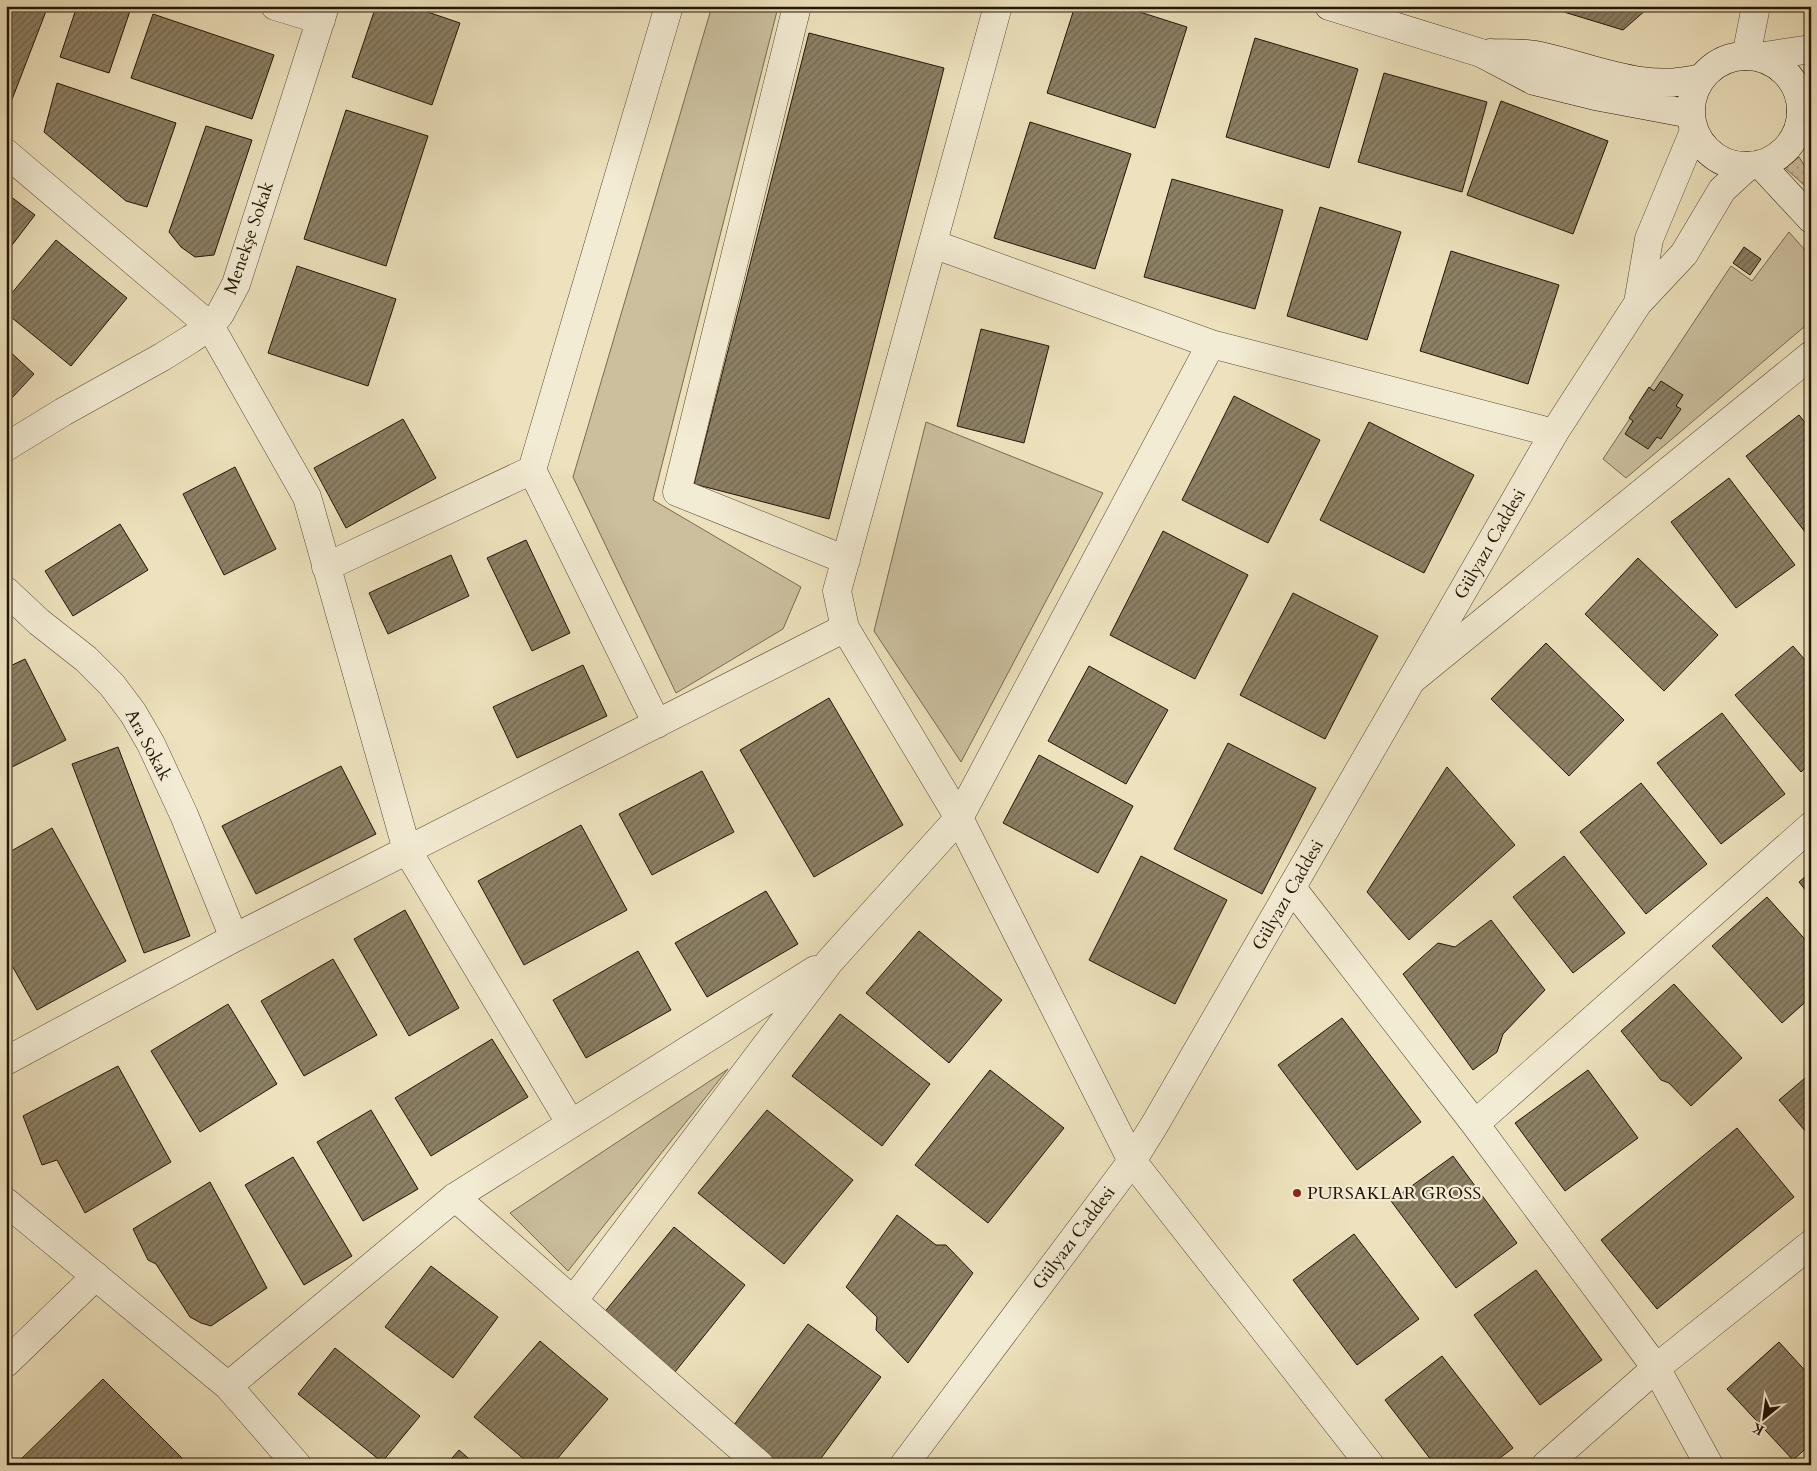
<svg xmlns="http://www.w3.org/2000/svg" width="1817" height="1471" font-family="Cardo,serif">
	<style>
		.grass { fill: url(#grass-dots); stroke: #776a52 }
		.park { fill: #cbbf9e; stroke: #776a52 }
		.building { fill: url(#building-hatch); stroke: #231505 }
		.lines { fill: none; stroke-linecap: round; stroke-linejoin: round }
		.minor-casing { stroke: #564833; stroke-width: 29 }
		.tertiary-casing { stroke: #564833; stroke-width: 29 }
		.secondary-casing { stroke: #231505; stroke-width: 29 }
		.minor { stroke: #f3ecd4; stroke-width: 28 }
		.tertiary { stroke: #f3ecd4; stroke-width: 28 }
		.secondary { stroke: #f3ecd4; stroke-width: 28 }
		.poi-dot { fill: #8f2418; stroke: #f3ecd4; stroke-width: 2 }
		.labels { text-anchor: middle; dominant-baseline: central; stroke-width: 4.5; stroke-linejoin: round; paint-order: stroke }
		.street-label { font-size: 18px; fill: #231505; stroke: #f3ecd4 }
		.poi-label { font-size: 18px; fill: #231505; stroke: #f3ecd4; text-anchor: start }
	</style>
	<defs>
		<pattern id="grass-dots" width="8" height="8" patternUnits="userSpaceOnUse" patternTransform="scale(1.25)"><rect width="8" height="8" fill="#cbbf9e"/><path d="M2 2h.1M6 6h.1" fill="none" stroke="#aea387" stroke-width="1.8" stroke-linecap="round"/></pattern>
		<pattern id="building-hatch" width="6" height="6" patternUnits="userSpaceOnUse" patternTransform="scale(1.25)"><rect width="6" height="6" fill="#8c8065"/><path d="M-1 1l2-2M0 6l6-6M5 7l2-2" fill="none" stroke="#726851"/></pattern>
	</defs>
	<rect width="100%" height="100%" fill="#ede2bd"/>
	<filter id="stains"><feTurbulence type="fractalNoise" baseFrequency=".004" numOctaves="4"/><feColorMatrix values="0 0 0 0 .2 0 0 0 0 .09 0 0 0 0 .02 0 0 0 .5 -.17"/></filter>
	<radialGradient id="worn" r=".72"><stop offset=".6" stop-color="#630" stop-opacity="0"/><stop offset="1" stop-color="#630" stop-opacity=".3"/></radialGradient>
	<path class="grass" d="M1799,157L1811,176V191L1785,168Z"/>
	<path class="park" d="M712,6H762L777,11L653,500L801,587L783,629L676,693L573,477Z
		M1789,232L1811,257V321L1626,478L1603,459L1731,266L1752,281Z
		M926,422L1103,493L961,762L874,631Z
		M728,1069L568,1271L510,1213Z"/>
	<path class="building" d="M6,6H48L11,102L6,100Z
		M77,6H127L131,8L109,73L60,57Z
		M376,6H410L460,23L432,105L352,77Z
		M1075,6H1121L1187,27L1155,128L1047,93Z
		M1566,6H1659L1647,9L1623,30L1564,12Z
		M153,14L274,55L252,119L131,78Z
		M809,33L944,68L829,519L694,484Z
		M1255,38L1358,69L1329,168L1226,137Z
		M1384,73L1487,102L1462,192L1358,162Z
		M57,83L176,123L147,207L126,201L44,132Z
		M1501,101L1608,141L1573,234L1467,195Z
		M346,110L428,136L386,266L304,239Z
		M1030,122L1131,154L1095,269L994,238Z
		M206,126L252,140L214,255L195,257L181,247L169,232Z
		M1172,179L1283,210L1255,309L1144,277Z
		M6,193L35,215L6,253Z
		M1320,207L1401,232L1367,340L1287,316Z
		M56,240L127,298L71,366L6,313V300Z
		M1744,247L1761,259L1750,275L1733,263Z
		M1451,251L1559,285L1528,384L1420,351Z
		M297,266L396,299L368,386L268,353Z
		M981,329L1049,346L1024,443L957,426Z
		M6,348L34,374L11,399L6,394Z
		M1661,381L1683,395L1676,406L1681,409L1661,439L1657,437L1648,449L1625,434L1633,421L1629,418L1649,387L1654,391Z
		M1234,396L1320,440L1268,543L1182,500Z
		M1799,415L1811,430V536L1809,537L1746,456Z
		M403,419L436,478L346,528L314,468Z
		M1369,422L1474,475L1424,573L1320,520Z
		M235,467L276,549L224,575L183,494Z
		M1729,478L1795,565L1736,608L1671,522Z
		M120,524L148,570L73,616L45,571Z
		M1163,531L1248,575L1195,679L1110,635Z
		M526,540L570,633L532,651L487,558Z
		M451,555L469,596L388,634L369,593Z
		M1638,558L1718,635L1664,691L1585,614Z
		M1293,593L1378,636L1325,739L1240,695Z
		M1546,643L1624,720L1569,776L1491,699Z
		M1793,646L1811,667V763L1801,772L1735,695Z
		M25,659L66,740L6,770V668Z
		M583,665L607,716L517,758L493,707Z
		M1089,666L1168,710L1126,784L1048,741Z
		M829,698L903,825L814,877L740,750Z
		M1722,713L1785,794L1721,844L1657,763Z
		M1228,743L1316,788L1262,894L1174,849Z
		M118,747L190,936L144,953L72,764Z
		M1039,755L1133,806L1098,873L1003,823Z
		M341,766L376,834L256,894L222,826Z
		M1447,767L1515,845L1409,940L1367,892Z
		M702,771L734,832L652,875L619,814Z
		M1641,783L1707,864L1646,914L1580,832Z
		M581,825L627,910L524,965L478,881Z
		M52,828L126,961L37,1010L6,955V854Z
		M1141,856L1227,900L1175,1004L1089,960Z
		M1564,856L1625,933L1573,973L1513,897Z
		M1811,872V897L1799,882Z
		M766,891L798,944L707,997L675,943Z
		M1767,897L1811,946V997L1782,1023L1712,946Z
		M405,910L459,1008L409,1036L354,939Z
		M1491,920L1545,990L1503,1034L1497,1052L1473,1070L1403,974L1438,943L1455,947Z
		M919,931L1002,1000L949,1063L866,993Z
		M638,951L671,1010L586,1058L553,1000Z
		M333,959L377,1035L304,1076L261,1001Z
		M1674,984L1742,1058L1691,1106L1669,1083L1661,1080L1621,1031Z
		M228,1004L277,1084L200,1132L151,1051Z
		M840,1014L930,1084L882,1146L792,1076Z
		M1342,1018L1421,1122L1357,1170L1278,1065Z
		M492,1039L528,1097L431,1156L395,1098Z
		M118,1066L171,1162L85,1213L57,1160L42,1165L23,1116Z
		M990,1070L1064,1128L988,1223L915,1165Z
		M1588,1070L1638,1138L1565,1191L1515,1123Z
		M1811,1073V1138L1779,1100Z
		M371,1110L418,1189L363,1221L317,1142Z
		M767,1110L853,1180L784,1264L698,1193Z
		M1737,1128L1794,1197L1657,1309L1601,1240Z
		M1453,1156L1517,1243L1456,1288L1391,1201Z
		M293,1157L352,1256L304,1285L245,1185Z
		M210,1182L267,1288L211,1326L201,1323L190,1317L156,1264L148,1260L133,1229Z
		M897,1215L936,1245H946L973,1273L908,1363L876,1330L877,1317L846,1287Z
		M674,1227L745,1285L675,1372L603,1314Z
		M1354,1234L1419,1319L1357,1365L1293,1280Z
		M431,1266L498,1317L453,1378L385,1327Z
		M1536,1270L1602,1360L1540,1405L1474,1315Z
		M808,1324L881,1377L816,1465H779L731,1429Z
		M540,1341L608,1399L552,1465H531L474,1417Z
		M1779,1342L1811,1377V1444L1793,1460L1727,1389Z
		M335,1348L420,1416L382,1462L298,1394Z
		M1442,1356L1513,1448L1491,1465H1435L1385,1400Z
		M103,1379L186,1462L183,1465H15Z
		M459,1450L476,1465H446Z"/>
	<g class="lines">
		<defs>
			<path id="minor" d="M275,6L321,20
				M797,6L677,492L846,560
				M998,6L837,591L845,628L959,818L1132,1161L1370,1465
				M6,153L210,326L307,497L407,850L571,1124
				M933,244L1211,344L1554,433
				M6,447L63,412L162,357L191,339L210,326L220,314L236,284L325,6
				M326,567L532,470
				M6,591L39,622L86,659L112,685L133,713L151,744L184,815L234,938
				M1413,679L1811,355
				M657,724L532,470L669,6
				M1292,888L1475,1124L1656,1368L1709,1465
				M6,1061L234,938L845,628
				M1475,1124L1811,826
				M455,1197L760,1465
				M6,1202L228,1386L297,1465
				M573,1301L830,961L959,818L1211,344
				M6,1363L96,1276
				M228,1386L455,1197L815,970
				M1546,1465L1656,1368L1811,1244"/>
			<path id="tertiary" d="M1746,56L1756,6
				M1758,57L1811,49
				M1801,111L1811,107
				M1638,303L1649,239L1694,131
				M904,1465L1132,1161L1155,1124L1554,433L1638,303L1684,254L1722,190L1748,166"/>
			<path id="secondary" d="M1329,6L1481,53L1534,81L1595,96L1691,114
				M1490,53C1506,54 1524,52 1540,56C1595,68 1643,93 1701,78
				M1691 111a55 55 0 1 1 110 0a55 55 0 1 1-110 0Z
				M1760,164L1811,219"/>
		</defs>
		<use href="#minor" class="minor-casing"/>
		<use href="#tertiary" class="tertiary-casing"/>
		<use href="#secondary" class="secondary-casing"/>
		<use href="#minor" class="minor"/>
		<use href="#tertiary" class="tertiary"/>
		<use href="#secondary" class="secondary"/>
	</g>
	<circle class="poi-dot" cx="1297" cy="1193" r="5"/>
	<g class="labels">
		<g class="street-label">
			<text transform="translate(249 238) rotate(-71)">Menekşe Sokak</text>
			<text transform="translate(1490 544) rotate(-60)">Gülyazı Caddesi</text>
			<text transform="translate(148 745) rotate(62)">Ara Sokak</text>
			<text transform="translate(1288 895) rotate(-60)">Gülyazı Caddesi</text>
			<text transform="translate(1074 1238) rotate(-53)">Gülyazı Caddesi</text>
		</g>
		<g class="poi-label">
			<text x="1307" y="1193">PURSAKLAR GROSS</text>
		</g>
	</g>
	<rect width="1817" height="1471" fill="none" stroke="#ede2bd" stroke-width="25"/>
	<rect x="8" y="8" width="1802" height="1456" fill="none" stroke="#231505" stroke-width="2.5"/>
	<rect x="12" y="12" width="1792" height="1446" fill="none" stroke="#231505"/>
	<g transform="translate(1764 1418) rotate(209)" stroke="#f3ecd4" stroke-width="4" paint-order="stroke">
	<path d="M0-4L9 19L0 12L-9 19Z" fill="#231505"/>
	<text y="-8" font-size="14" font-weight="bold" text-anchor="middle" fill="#231505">K</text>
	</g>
	<rect width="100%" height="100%" filter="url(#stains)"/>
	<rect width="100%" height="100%" fill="url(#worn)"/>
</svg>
